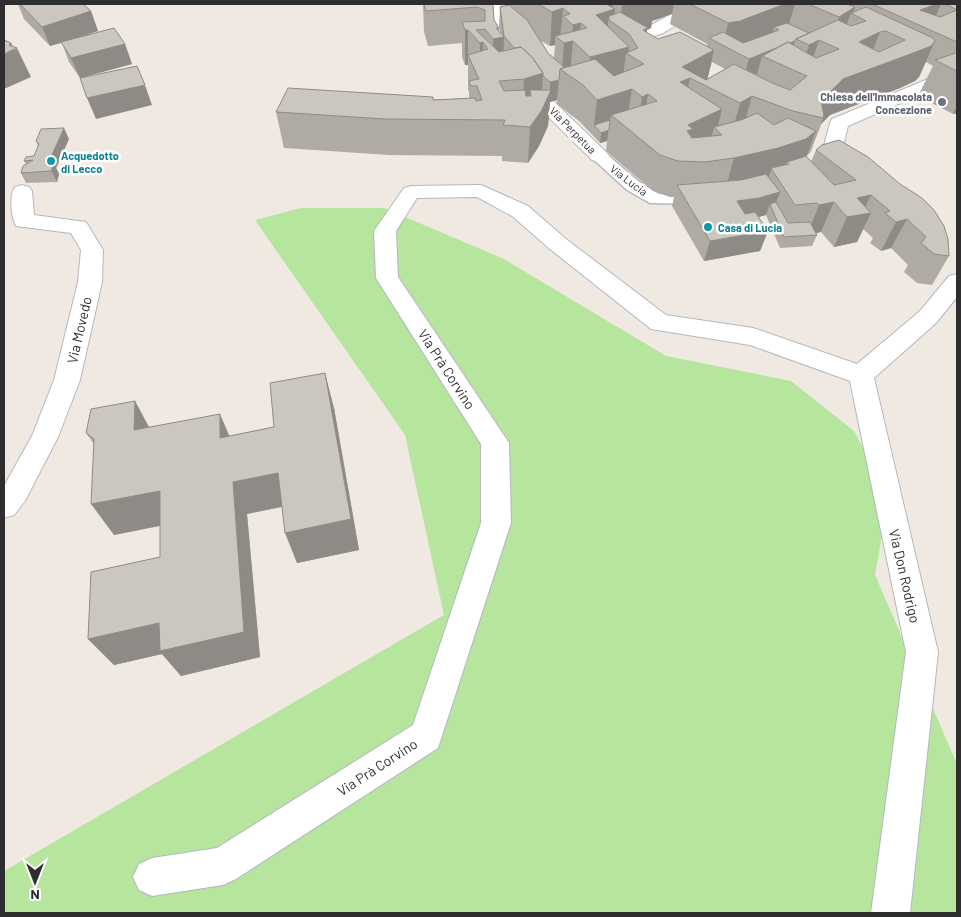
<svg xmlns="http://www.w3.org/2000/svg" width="961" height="917" font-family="Barlow,sans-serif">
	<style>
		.green { fill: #b6e59e }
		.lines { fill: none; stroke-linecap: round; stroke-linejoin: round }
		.service-casing { stroke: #b4b7c1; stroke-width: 3 }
		.pedestrian-casing { stroke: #b4b7c1; stroke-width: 2 }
		.minor-casing { stroke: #b4b7c1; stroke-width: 2 }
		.service { fill: #fff; fill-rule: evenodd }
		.pedestrian { fill: #fff; fill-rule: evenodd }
		.minor { fill: #fff; fill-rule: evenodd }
		.wall { fill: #afaba4; fill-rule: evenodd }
		.shaded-wall { fill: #8e8b86 }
		.building { fill: #cbc7bf; stroke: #8e8b86; fill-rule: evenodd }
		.worship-dot { fill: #6b7280; stroke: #fff; stroke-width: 2 }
		.culture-dot { fill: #0f9aa8; stroke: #fff; stroke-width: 2 }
		.labels { text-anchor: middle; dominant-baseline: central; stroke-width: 5; stroke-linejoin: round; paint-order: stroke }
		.far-worship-label { font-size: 11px; font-weight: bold; fill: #5b616d; stroke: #fff; text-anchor: end }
		.far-street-label { font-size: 11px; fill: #2e2e2e; stroke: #fff }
		.far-culture-label { font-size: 11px; font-weight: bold; fill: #0d838f; stroke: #fff; text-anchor: start }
		.street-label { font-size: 14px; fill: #2e2e2e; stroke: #fff }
	</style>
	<rect width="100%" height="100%" fill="#efe9e1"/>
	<path class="green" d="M301,208H384L504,259L666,356L791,381L854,431L889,496L875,575L957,764V913H4V871L444,615L405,435L255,220Z"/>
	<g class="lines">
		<defs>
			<path id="service" d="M599,151L605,153L639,182L659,194H704L710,195L713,199L710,203L704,204L650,203L627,190L593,159L591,156L593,153Z"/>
			<path id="pedestrian" d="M690,4H709L707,7L663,33L613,51L607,50L604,46L607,42L651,25Z"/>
			<path id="minor" d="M485,4H501L507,53L515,64L606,152L609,156L606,160L599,162L592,160L503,72L489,53Z
				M940,74L946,75L949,79L946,83L848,126L841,155L857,169L854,173C841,176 829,168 821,157L830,123L832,119Z
				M22,185L29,187L32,191L34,215L86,222L103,250L102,282L80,380L58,437L25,501L14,515L4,518V486L32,436L54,380L78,282L81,250L71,233L16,226C11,217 9,195 15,187Z
				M481,185L528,206L566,239L666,315L753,328L857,364L920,311L949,276L957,274V297L936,323L874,378L938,652L910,913H871L906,652L850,381L750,345L651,329L550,249L512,216L477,197L417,198L396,231L398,277L509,443L511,523L438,748L236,879L223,885L152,896L139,890L133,877L139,864L152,858L217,848L413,725L481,523V444L376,278L374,231L404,188L411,186Z"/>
		</defs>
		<use href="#service" class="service-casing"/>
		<use href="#pedestrian" class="pedestrian-casing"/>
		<use href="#minor" class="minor-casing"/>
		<use href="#service" class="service"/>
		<use href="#pedestrian" class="pedestrian"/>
		<use href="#minor" class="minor"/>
	</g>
	<path class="wall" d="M18,4H83L91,11L98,31L88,34L125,44L132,64L80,78L69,62L62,43L50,46L24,19Z
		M423,4H493L494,20L499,28V31L500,33L499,27L500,7L509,5V4H847L851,5V4H957V113L953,114L918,96L933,66L926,62L919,77L915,81L900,88L830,115L821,124L811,151L809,154H808L806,157L811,162L816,150L822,145L949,256L932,285L917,283L904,272L908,265L891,248L881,251L870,243L873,238L863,229L857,242L834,247L821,232L816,233L817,235L812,246L780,248L766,215L758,217L768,231L760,251L704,261L672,206L674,197H670L653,191L606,151L607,141L600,143L579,121L557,104V100L550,102L548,126L539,146L528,163L502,161V156L389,155L284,148L276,112L433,100L469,98V92L468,90V65H465L462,57V43L428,46L424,32ZM672,14L670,24L707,44V46L658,39L647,33V30L651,28L652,21ZM541,41L550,46L555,45L554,58L548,53ZM712,62L725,69L707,79Z
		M69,139L56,168L59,174L57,182L26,183L21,173L26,164L24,161L34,156L38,146L36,141Z
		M135,401L149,427L229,436L274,427L334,408L359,550L297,563L282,507L247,514L260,657L181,676L162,654L114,665L88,639L160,557V526L114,535L94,444L86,433Z"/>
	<path class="shaded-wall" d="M605,4H613L612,10L615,9L614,23L609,16L605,46L596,15Z
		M628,4H674L672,14L652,21L651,28L647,30L642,63V32L629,34L619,27L622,5Z
		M785,4H795L788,27L779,30L774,27L773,33L733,49L723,46L728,23Z
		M937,4H941L930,30L920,10Z
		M855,7L853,14L851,13L842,37L829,45L839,17Z
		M563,8L560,40L555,36V45L550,46L552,12Z
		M91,11L98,31L50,46L42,27Z
		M581,23L579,46L573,41L570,76L562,70L564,43L572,41L573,25Z
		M465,30H468V65H465Z
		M880,32L866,67L859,42Z
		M504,37L503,72L493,74V39Z
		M819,40L807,76L800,73L809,45Z
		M795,41L789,61L762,56L757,74L743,80L749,59Z
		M935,41L919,77L915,81L900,88L830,115L821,124L809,154L823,118L821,101L843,79Z
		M483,42V78L480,79V43Z
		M11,43L15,50L17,48L31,77L4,89V54L9,45Z
		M125,44L132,64L80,78L71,58Z
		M629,47L628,54L626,53L622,83L587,89L590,57Z
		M714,50L706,86L690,78L683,113L672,118L682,67Z
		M543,73L541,109L531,96L530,90L529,112L522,114L524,79Z
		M559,80L557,100L550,102L548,126L539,146L528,163L530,127L550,93V82Z
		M145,85L152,105L96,119L87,98Z
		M632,89L626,125L638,122L642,97L648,94L642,130L633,133L611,115L607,141L600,143L601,133L594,125L597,100Z
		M752,96L742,131L730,139L740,103Z
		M957,106V113L953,114Z
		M722,109L717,130L714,127L709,147L687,158L688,125Z
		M64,128L69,139L56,168L59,174L57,182L48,164Z
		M816,131L803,167L789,164L787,162L781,179L772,168L766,185L724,194L734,158Z
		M780,192L773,211L770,204L766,215L752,219L730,222L737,201Z
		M871,195L862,214L871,213L857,242L834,247L847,217L857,198Z
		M834,202L821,232L807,235L819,205Z
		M907,219L891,248L881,251L896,222Z
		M768,231L760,251L704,261L710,241Z
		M325,373L334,408L359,550L297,563L285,533Z
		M135,401L153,435L134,430Z
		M220,414L234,447L220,438Z
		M278,473L290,505L247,514L260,657L181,676L162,654L114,665L88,639L159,623L233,482Z
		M160,491L178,522L114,535L91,504Z"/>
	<path class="building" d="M20,4H83L91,11L42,27Z
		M424,4H493L494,20L499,28H496L504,37L493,39L485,29L476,30L499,52L521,47L532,57L543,73L524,79L499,81L504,91L525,90L526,96H531L530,90H551L542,110L530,127L503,125L505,120L385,119L276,112L288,88L433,97V100L475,98L476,101L482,100L477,86H471L469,81L479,79L468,55L488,49L483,42L480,43L468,30H465L462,22L485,21V10L477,7L426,11Z
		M538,4H606L615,9L596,15L629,47L590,57L573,41L564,43L555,36L587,28L581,23L573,25L563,16L570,14L563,8L552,12Z
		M690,4H785L740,21L728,23Z
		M808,4H847L855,7L839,17Z
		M872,4H937L920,10L940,17L957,10L946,4H957V42Z
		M509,5L527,20L548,53L564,67L560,69L559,80L550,82L543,76V73L532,57L521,47L514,48L504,36L500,7Z
		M866,7L933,38L935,41L931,46L916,52L843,79L821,101L824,115L823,118L793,111L752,96L740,103L690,78L680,82L722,109L688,125L693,129L687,131L692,138L722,135L714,127L741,120L757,113L774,125L788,118L816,131L806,139L778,148L734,158L705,162L678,161L660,155L611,115L657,101L648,94L642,97L632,89L597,100L583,85L560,69L595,59L614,76L644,64L626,53L638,48L629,34L609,20V16L620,12L648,28L643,30L658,39L680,32L714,50L682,67L706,80L734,64L772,83L790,90L807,76L762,56L788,42L816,58L839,49L819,40L809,45L796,39L838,20L851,26L866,21L851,13ZM886,31L905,40L879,52L859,42L880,32Z
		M787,23L809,33L796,39L795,41L790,43L788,42L776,48L749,59L709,38L723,32L743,43L779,30L774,27Z
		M114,28L125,44L71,58L61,42Z
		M4,40L11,43L9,45L17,48L4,54Z
		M956,53H957V71L935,60Z
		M137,66L145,85L87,98L80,78Z
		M610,120L609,130L601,133L594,125Z
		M64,128L48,164H54L51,171L21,173L23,166L33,160L24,161L26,157L34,156L39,144L36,141L41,129Z
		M839,140L868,157L900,184L922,198L934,210L944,226L948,239L949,256L934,254L921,243L926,237L907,219L896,222L885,213L890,211L871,195L857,198L871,213L847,217L834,202L819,205L817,203L795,205L771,168L789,164L787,162L806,156L834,185L856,180L816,150L822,145Z
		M766,174L780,192L759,198L737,201L745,214L755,212L768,231L710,241L677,185L741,180Z
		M776,202L788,223L810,222L817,235L784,237L770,204Z
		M325,373L351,519L285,533L278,473L233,482L244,632L160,651L159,623L88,639L91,572L160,557V491L91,504L94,439L86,433L91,409L135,401L134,430L220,414V438L274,427L270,383Z"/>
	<circle class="worship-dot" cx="942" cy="102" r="5"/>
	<g class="culture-dot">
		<circle cx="51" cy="161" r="5"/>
		<circle cx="708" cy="227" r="5"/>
	</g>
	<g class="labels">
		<g class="far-worship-label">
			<text x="932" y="96">Chiesa dell'Immacolata<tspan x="932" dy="13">Concezione</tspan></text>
		</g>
		<g class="far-street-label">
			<text transform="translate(573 130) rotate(45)">Via Perpetua</text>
			<text transform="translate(629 180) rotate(37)">Via Lucia</text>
		</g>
		<g class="far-culture-label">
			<text x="61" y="155">Acquedotto<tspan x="61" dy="13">di Lecco</tspan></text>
			<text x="718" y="227">Casa di Lucia</text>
		</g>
		<g class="street-label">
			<text transform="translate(79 330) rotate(-77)">Via Movedo</text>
			<text transform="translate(447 369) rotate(57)">Via Prà Corvino</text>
			<text transform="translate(905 576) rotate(77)">Via Don Rodrigo</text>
			<text transform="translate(377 767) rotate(-33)">Via Prà Corvino</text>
		</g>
	</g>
	<rect width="961" height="917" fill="none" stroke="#2e2e2e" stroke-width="10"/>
	<g transform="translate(35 882) rotate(180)" stroke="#ffffff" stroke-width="4" paint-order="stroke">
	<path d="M0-4L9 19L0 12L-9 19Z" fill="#2e2e2e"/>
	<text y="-8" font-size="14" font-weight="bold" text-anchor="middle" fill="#2e2e2e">N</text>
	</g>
</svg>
